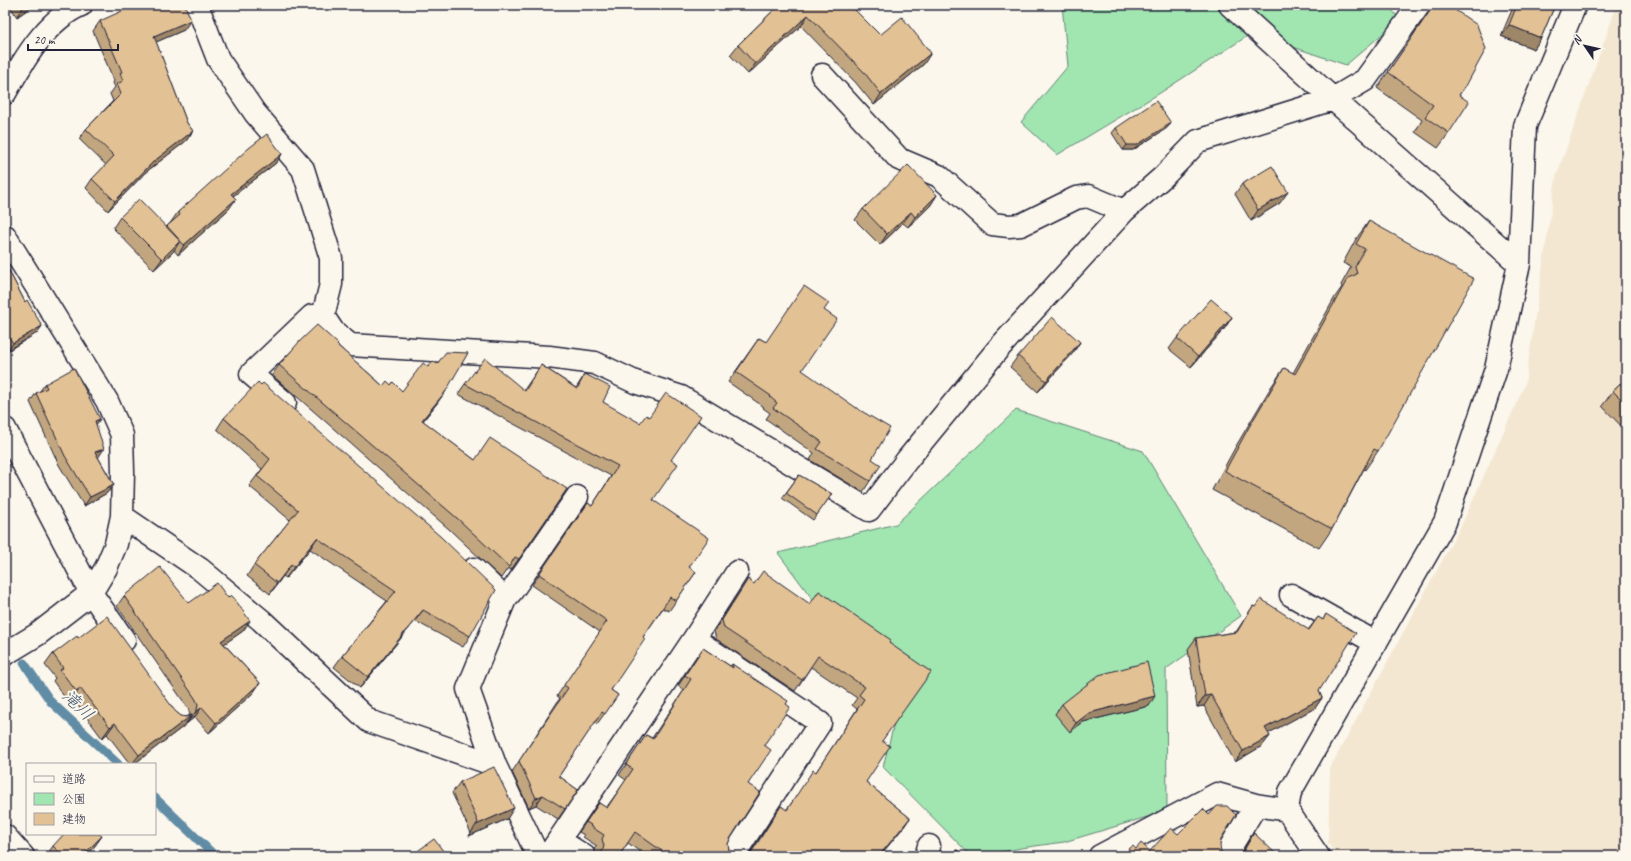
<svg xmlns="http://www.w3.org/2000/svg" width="1631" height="861" font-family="Caveat,'Klee One',sans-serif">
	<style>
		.built { fill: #f4e7d2 }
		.green { fill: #a1e5b0; stroke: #628476 }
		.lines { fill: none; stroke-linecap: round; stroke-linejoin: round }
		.stream { stroke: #618ca6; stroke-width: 9 }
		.minor-casing { stroke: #22223b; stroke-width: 25 }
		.path { stroke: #22223b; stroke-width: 2.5; stroke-dasharray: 4 3; stroke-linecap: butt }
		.minor { stroke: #fbf7ec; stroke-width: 22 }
		.wall { fill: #c2a67f; stroke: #22223b }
		.shaded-wall { fill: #9e8768; stroke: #22223b }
		.building { fill: #e2c194; stroke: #22223b }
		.labels { text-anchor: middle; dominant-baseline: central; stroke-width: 4; stroke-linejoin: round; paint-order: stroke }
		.water-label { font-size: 18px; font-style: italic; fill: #425770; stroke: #fbf7ec }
	</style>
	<rect width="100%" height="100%" fill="#fbf7ec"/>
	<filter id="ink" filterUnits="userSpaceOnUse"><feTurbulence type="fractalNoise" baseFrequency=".025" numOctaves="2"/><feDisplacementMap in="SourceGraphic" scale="8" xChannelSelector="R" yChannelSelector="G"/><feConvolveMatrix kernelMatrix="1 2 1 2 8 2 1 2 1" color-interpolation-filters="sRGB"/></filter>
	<g filter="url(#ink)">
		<path class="built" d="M1617,5H1626V856H1336L1328,843L1330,768L1463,522L1525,384L1556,177Z"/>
		<path class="green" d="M1062,5H1387L1400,19L1346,65L1252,33L1160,93L1057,155L1021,122L1068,66Z
			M1016,410L1143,451L1241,616L1166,669L1167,811L1064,842L1021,848L983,856H971L883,767L897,712L778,553L896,524Z"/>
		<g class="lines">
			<path class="stream" d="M24,663L51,702L118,764
				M155,798L215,856"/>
			<defs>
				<path id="minor" d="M197,5L218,59L255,113L303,169L331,258V284L323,316L333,331L350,345L549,357L595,363L635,382L681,397L869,510L907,460L998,349L1124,211L1163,177L1198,141L1333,99L1365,80L1419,5
					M1230,5L1333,99L1519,264
					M822,75L899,159L939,176L992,224L1009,226L1021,225L1076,198L1088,196L1124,211
					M5,93C23,61 46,20 81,5
					M5,236L107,401L122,435L123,472L122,516L116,544L106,568L91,593L38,634L5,654
					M285,403L251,374L312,316H323
					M5,429L91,593L124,640
					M122,516L200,569L261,620L369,721L495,765
					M474,569L505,599
					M1291,595L1376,643
					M694,639L820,723L733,856
					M5,836L23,856
					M559,840L584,856
					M538,856L495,765L468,689L505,599L512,591L577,497
					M548,856L694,639L737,572
					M926,856L929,846
					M1100,856L1217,794L1256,805L1287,810
					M1225,856L1256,805
					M1318,856L1287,810L1290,792L1445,522L1496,369L1519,264L1525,126L1575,5"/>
			</defs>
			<use href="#minor" class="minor-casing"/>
			<path class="path" d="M956,850L961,856"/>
			<use href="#minor" class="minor"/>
		</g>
		<path class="wall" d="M9,5H34L17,17Z
			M779,5L880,35L924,64L874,105L856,83L801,26L748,74L730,55L738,45Z
			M1434,5L1467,84L1459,95L1449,133L1438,148L1415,132L1422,120L1377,88Z
			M1514,5H1555L1541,38L1534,49L1501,36Z
			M138,10L184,30L156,42L187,123L193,131L186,141L146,172L108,211L86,188L92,179L106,165L79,139L86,129L113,101L110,94L115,87L113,83L114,81L93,31L100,21Z
			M1171,123L1167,128L1133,150H1123L1112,133L1116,128Z
			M282,154L276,163L233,196L229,209L178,255L174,250L154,270L113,228L120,217L166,227L171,222L178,212Z
			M1242,184L1280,203L1251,221L1235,194Z
			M937,195L930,206L908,227L903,223L880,245L855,220L863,209Z
			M1369,221L1378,451L1365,470L1364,469L1332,529L1319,548L1212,490L1236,446L1271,387L1284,368L1293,373L1335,297L1342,287L1341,285L1351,267L1343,263L1356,239Z
			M5,263L25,302L42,326L37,333L7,351L5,347Z
			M824,310L802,370L872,459L870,481L863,492L810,460L814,453L766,419L770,413L763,408L764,407L728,382L759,338L766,342Z
			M1232,317L1225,328L1191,367L1169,349L1177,338Z
			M1080,342L1073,353L1038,392L1010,367L1018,356Z
			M337,345L383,386L391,385L402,391L438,402L423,421L475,460L567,489L511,570L508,568L501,578L450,530L272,375L279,365Z
			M541,365L576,388L585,374L603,402L671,460L653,500L689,567L696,572L669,611L663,608L643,637L611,690L618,695L597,724L595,722L559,776L578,790L558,819L536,805L529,808L512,772L560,698L557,696L600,632L532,585L588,503L592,506L611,476L458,394L465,384L524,390Z
			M1626,379V431L1602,406L1613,391Z
			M45,384L100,419L96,424L98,457L114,485L107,493L84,506L59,465L30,402L36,393L39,392Z
			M224,418L470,636L463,647L415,621L360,688L334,667L342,656L387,601L310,549L286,578L283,576L270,594L247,576L254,565L290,520L249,486L262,469L217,429Z
			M799,475L832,494L813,520L782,498Z
			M748,579L754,584L810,604L889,643L882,741L866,782L910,818L903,828L750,853L781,806L786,810L816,772L857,709L852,705L857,698L811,667L795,691L716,639L714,631Z
			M124,596L189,603L243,631L224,644L260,683L253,693L209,733L195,717L186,724L190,719V717L184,726L134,764H130L107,734L102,738L73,699L68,702L53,681L55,678L45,665L53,654L78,638L181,716L186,717L190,715L188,708L117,606Z
			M1253,606L1308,630L1318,617L1323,620L1326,614L1319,691L1322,698L1315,708L1268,733L1270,736L1262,746L1235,762L1204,706L1197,707L1188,649L1196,638L1236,632Z
			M703,648L730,666L732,664L786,704L764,745L748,784L728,844L729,851L733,856H734H646L628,843L619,856H596L594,849L597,846L583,837L584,835L579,832L599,803L606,808L626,780L619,775L646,735L652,738L684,690L678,686Z
			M1062,704L1149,706L1083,722L1070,732L1055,714Z
			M460,782L507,819L469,836L471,833L452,793Z
			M1254,833L1275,856L1240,855Z
			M102,836L94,847L85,856H46L53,846Z
			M415,853L447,856H412Z"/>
		<path class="shaded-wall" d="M26,5H34L17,17L24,6Z
			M808,15L801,26L748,74L755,64Z
			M191,20L184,30L147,46L154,36Z
			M1509,25L1541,38L1534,49L1501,36Z
			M931,53L924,64L874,105L881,94Z
			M1171,123L1167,128L1133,150H1123L1127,145Z
			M193,131L186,141L146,172L108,211L115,201L153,162Z
			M282,154L276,163L224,203L231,194Z
			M1288,192L1280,203L1251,221L1258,210Z
			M937,195L930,206L908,227L915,217Z
			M236,199L229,209L178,255L184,245Z
			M911,212L903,223L880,245L887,234Z
			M180,241L173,252L154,270L162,259Z
			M1232,317L1225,328L1191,367L1198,357Z
			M42,326L37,333L7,351L13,343Z
			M1080,342L1073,353L1038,392L1046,381Z
			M446,391L438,402L415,431L422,420Z
			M100,419L94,428L95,421Z
			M104,449L98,458L95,452Z
			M114,485L107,493L84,506L90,497Z
			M317,538L310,549L286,578L294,567Z
			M291,565L283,576L270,594L277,583Z
			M423,610L415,621L360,688L368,677Z
			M250,621L243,631L214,651L221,641Z
			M260,683L253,693L209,733L216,723Z
			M80,688L73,699L68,702L76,691Z
			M1211,695L1204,706L1197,707L1205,696Z
			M1155,696L1149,706L1083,722L1070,732L1076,723L1089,713Z
			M1322,698L1315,708L1258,739L1265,728Z
			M202,707L195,717L186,724L194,714Z
			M192,715L184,726L134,764H132L139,755Z
			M115,723L107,734L102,738L110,727Z
			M1270,736L1262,746L1235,762L1243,751Z
			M543,795L536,805L529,808L536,798Z
			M514,808L507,819L469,836L476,825Z
			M910,818L903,828L880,856H879Z
			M102,836L94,847L85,856H82Z"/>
		<path class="building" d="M5,5H8L5,10Z
			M135,5H136L138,10L149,5H185L191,20L154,36L187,123L193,131L153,162L115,201L92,179L114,156L86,129L121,94L117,84L123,81L120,73L122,72L100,21Z
			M779,5H850L880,35L902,17L931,53L881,94L864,72L808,15L755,64L738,45Z
			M1434,5H1448L1477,25L1486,49L1467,84L1459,95L1469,102L1449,133L1425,117L1433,105L1388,72Z
			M1517,5H1555L1541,38L1509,25Z
			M1156,101L1171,123L1137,145H1127L1116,128Z
			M267,134L282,154L231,194L236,199L184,245L167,226L180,215L178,212L249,148Z
			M908,165L937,195L915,217L911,212L887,234L863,209Z
			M1272,166L1288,192L1258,210L1242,184Z
			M139,199L180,241L162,259L120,217Z
			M1369,221L1474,279L1378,451L1374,449L1332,529L1225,471L1249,427L1284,368L1295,374L1348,278L1357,274L1355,267L1365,249L1356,244Z
			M5,263L25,302L27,300L42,326L13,343L5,332Z
			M804,286L829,303L824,310L837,319L802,370L858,409L890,428L872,459L881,465L870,481L817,449L822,442L773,408L777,403L770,397L771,396L736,372L759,338L766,342Z
			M1211,299L1232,317L1198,357L1177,338Z
			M1052,317L1080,342L1046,381L1018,356Z
			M317,325L338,344L337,345L383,386L387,381L391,385L393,382L402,391L423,363L428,367L433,361L437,364L446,352L468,353L446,391L422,420L475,460L490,438L567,489L519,559L515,557L509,567L458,519L279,365L300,341Z
			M485,358L525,391L541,365L577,389L585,374L610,387L603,402L640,423L646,415L649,417L666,393L701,416L671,460L678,464L653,500L709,538L689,567L696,572L676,601L670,597L643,637L645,639L611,690L618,695L605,714L602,712L559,776L578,790L565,809L543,795L536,798L519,761L568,688L564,685L607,621L539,574L588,503L592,506L618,466L465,384Z
			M74,368L100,419L95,421L104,449L95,452L114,485L90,497L65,456L36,393L47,388L45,384Z
			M1626,379V404L1613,391Z
			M258,382L261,385L263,383L441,537L496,590L470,636L423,610L368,677L342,656L396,591L317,538L294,567L291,565L277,583L254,565L298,510L257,476L270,459L224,418Z
			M799,475L832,494L817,515L786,493Z
			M160,567L189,603L217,583L228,598L231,595L234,598L250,621L221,641L260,683L216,723L202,707L194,714L197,710L198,704L195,698L124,596Z
			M763,571L810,604L819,591L891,640L889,643L931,672L882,741L890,746L866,782L910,818L879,856H747L751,853L781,806L787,810L813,770L816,772L864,699L859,695L865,687L818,656L802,680L724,628L722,620L748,579L754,584Z
			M1261,599L1309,630L1318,617L1323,620L1326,614L1356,633L1319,691L1322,698L1265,728L1270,736L1243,751L1211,695L1205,696L1196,638L1237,632L1253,606L1255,607Z
			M107,616L175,711L181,716L186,717L192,715L139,755L115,723L110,727L80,688L76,691L60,670L63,668L53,654L77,636L78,638Z
			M703,648L733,668L732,664L788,701L786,704L790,707L764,745L771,750L748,784L760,792L730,839L728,844L729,851L733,856H734H669L635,832L619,856H598L602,852L604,846L602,839L604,835L590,826L591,825L586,822L599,803L607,808L633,769L626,765L646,735L653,739L691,679L685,675Z
			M1147,662L1155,696L1089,713L1076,723L1062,704L1099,675Z
			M494,767L514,808L476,825L478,822L460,782Z
			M1217,806H1227L1236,815L1221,839L1220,845L1221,852L1225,856H1123L1130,848L1133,846L1136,849L1141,843L1150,851L1171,828L1178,834L1203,809L1209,815Z
			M1254,833L1276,854L1275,856H1239L1243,852Z
			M64,834H99L102,836L82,856H63L53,846Z
			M434,839L447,856H415L417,855L415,853Z"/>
	</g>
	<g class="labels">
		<g class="water-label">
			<text transform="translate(78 705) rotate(44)">滝川</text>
		</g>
	</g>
	<rect width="1631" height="861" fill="none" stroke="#fbf7ec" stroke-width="20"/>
	<rect x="10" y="10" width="1611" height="841" fill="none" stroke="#22223b" stroke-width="1.5" filter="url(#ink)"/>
	<rect x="26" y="763" width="130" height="72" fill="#fbf7ec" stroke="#a4a2a5"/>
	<rect x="34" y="776" width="20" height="6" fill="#fbf7ec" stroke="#a4a2a5"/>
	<text x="62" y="783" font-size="12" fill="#22223b">道路</text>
	<rect x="34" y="793" width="20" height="12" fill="#a1e5b0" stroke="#a4a2a5"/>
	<text x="62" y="803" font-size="12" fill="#22223b">公園</text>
	<rect x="34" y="813" width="20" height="12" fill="#e2c194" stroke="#a4a2a5"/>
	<text x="62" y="823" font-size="12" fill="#22223b">建物</text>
	<g transform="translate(1585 46) rotate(304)" stroke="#fbf7ec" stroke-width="3" paint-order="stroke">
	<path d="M0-3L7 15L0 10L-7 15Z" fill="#22223b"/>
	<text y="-6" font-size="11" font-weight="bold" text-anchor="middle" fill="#22223b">N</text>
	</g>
	<path d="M28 44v6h90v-6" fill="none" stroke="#22223b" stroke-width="2"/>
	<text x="34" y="44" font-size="12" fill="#22223b" stroke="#fbf7ec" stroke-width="3" paint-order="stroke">20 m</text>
</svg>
